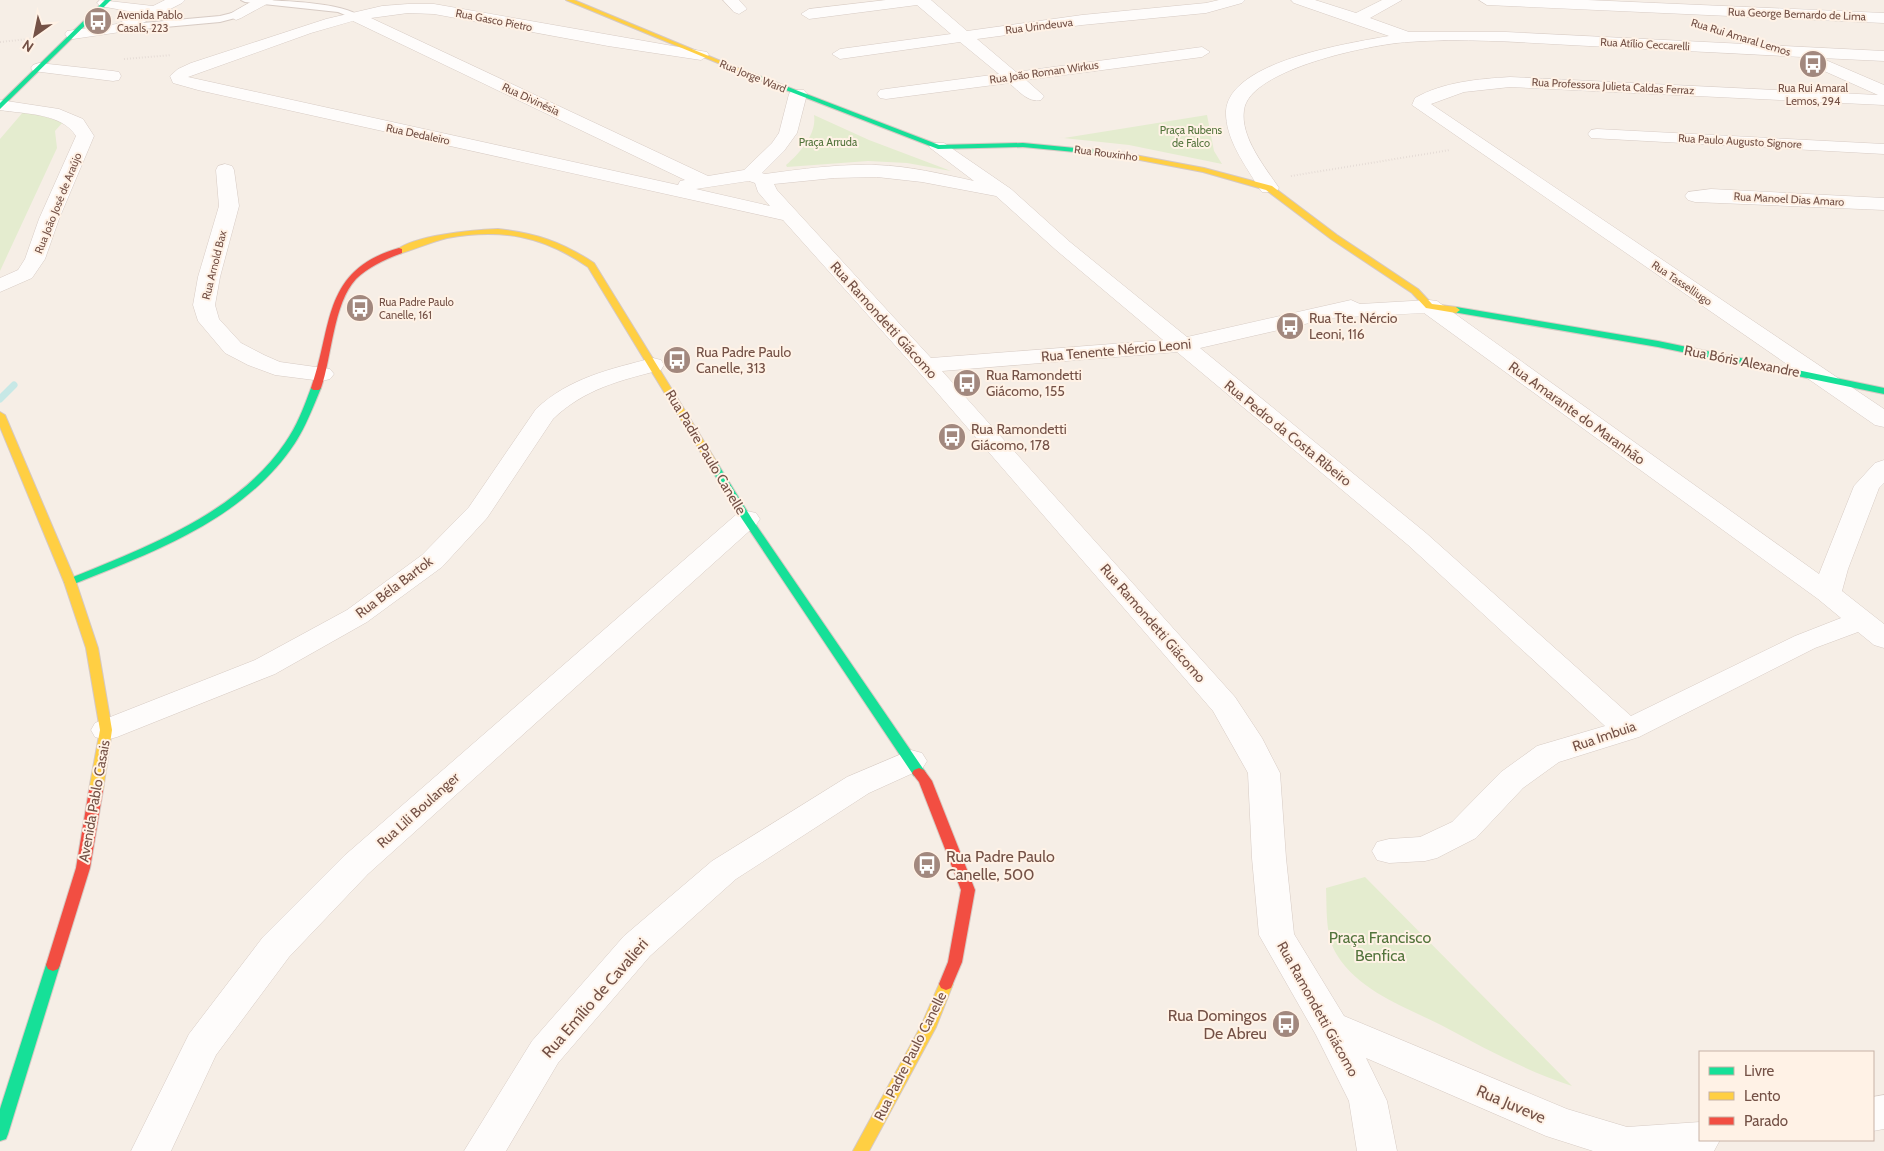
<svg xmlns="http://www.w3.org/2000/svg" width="1884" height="1151" font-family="Cabin,sans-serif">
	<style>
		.green { fill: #e4eccf }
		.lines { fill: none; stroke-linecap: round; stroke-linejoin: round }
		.stream { stroke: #c7e8e6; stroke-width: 7 }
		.lane-casing { stroke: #d7cbc4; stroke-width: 2 }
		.street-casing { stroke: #d7cbc4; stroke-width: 1 }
		.fast-casing { stroke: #d6c9c3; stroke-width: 2 }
		.slow-casing { stroke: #d6c9c3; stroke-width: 2 }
		.jam-casing { stroke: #d6c9c3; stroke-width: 2 }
		.path { stroke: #d7ccc8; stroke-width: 2; stroke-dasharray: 0.5 2.5; stroke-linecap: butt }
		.lane { fill: #fefcfb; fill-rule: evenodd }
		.street { fill: #fefcfb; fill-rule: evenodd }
		.fast { fill: #16e098; fill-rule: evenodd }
		.slow { fill: #ffcf43; fill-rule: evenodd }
		.jam { fill: #f24e42; fill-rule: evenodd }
		.labels { text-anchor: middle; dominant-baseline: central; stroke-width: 4; stroke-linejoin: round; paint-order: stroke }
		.far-street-label { font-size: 11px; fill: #745146; stroke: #fff2e6 }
		.far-poi-label { font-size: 11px; fill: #745146; stroke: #fff2e6; text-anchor: start }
		.far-park-label { font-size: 11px; fill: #53743c; stroke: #fff2e6 }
		.poi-label { font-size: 14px; fill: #745146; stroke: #fff2e6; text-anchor: start }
		.street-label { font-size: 14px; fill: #745146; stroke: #fff2e6 }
		.near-poi-label { font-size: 16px; fill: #745146; stroke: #fff2e6; text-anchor: start }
		.near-park-label { font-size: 16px; fill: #53743c; stroke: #fff2e6 }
		.near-street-label { font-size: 16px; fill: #745146; stroke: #fff2e6 }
	</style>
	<rect width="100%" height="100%" fill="#f6eee6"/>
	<path class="green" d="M24,111L63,122L55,131L57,148L0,271V139Z
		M814,115L869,140L951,171L907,163L868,161L787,167L786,165C800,153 817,134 814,115Z
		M1207,115L1214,151L1222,164L1129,145L1054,137L1064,138Z
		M1365,877L1572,1086C1526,1071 1484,1048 1441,1025C1405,1007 1359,991 1337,955C1325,936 1327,910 1326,888Z"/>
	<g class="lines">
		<path class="stream" d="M0,399L14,385"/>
		<defs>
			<path id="lane" d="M241,0C267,0 342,1 361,17L357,20L338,12L245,2Z
				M236,12L240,15L239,17L220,22L121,31L117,28L121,25L220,16Z"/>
			<path id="street" d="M100,0L153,6L165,0H185L182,3L127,31L73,39L67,37L65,34L67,31L117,24L139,13L100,6L97,3Z
				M254,0H274L241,18L236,20L228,15Z
				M723,0H739L747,9L739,14L734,12Z
				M886,0H931L967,31L1082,15L1206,3L1219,0H1245L1242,3L1206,13L1082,25L977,39L1016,72L1202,47L1210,52L1202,57L1026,80L1044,96L1041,100C1028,103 1019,91 1009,83L886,99L880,98L877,94L880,90L886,89L999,74L960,42L840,59L832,54L840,49L951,34L917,5L809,19L801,14L809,9Z
				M1291,0H1315L1356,13L1382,0H1402L1370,18L1409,32H1506L1884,51V61L1821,58L1884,85V105L1510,87L1464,92L1431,104L1884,409V427L1875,425L1412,105L1415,98C1443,82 1478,79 1510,77L1878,95L1804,62L1802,59L1803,57C1725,53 1648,49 1570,45C1516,42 1461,38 1408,42C1373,44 1249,69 1244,110C1240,137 1265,167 1279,188L1276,192H1262L1259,188C1246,166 1225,139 1226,111C1229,61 1350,43 1389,36L1294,3Z
				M1479,0H1587L1884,13V23L1487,5Z
				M408,4H434L707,52L709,55L701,60L608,46L434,14L408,13L371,18L708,176L744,170L772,143L779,133L789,94L792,90H804L807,94L797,133L784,151L762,173L765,174C802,169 839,164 876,165C909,166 942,174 974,181L929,147L932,143H944L1011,189L1070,242L1187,337L1351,300L1360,304L1429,300L1437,301L1819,574L1854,486L1875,463L1884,460V483L1879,488L1848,569L1842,591L1884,624V648L1874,645L1858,632L1815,648L1639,737L1559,762L1523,788L1476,838L1437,858L1425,861L1389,863L1377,860L1372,851L1377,842L1389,839L1420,837L1452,822L1501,772L1537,746L1605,726L1408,545L1177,352L942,371L1235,697L1262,738L1280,773L1286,858L1294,934L1344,1016L1567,1109L1627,1127L1700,1122V1140H1720L1714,1151H1593L1546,1136L1366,1058L1387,1101L1397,1151H1357L1349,1101L1316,1035L1259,935L1252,858L1248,773L1213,711L934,389L783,220L198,90L173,83L170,76L178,69L191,63L326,19L382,6ZM353,21L685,180L680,181L678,185L188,77L311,33ZM877,177L922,182L996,196L1056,250L1163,340L931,358L777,190L774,184L834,178ZM749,181L755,183L758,192L770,206L696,189ZM1424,313L1818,599L1841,618L1795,636L1631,716L1426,533L1200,348L1331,318Z
				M39,63L113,71L119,72L121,76L119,80L113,81L33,71L31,68L33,65Z
				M0,100L59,109L83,119L94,136L59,219L45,259L32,278L0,292V278L18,270L25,259L39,219L76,136C62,113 25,114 0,110Z
				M1597,129L1884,144V154L1591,138L1588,134L1591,130Z
				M225,164L232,166L234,170L239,206L220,277L215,305L219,319L241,343L264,355L280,362L330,369L334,374L330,379L322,381L275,375L248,365L225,353L198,321L193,305L198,277L219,206L216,170L218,166Z
				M1711,189L1884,198V210L1695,202L1688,200L1685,196L1688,192Z
				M653,358L661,360L664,365L661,370C621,380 584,389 553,419L487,518L442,567L367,622L275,674L117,737L106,740L95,737L91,730L95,723L255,660L347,610L422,555L469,507L536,409C569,378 610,369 653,358Z
				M747,511L756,513L760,519L756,525L368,874L289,957L216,1055L171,1151H131L189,1034L263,937L344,856L738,513Z
				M911,750L922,753L927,761L922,769L869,793L736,879L650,956L558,1063L506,1151H464L532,1041L624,936L712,861L847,777Z
				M1884,1095V1129L1873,1131V1097Z"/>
			<path id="fast" d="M105,0H111L0,109V103Z
				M749,72L939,145L1023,143L1127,153L1131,155L1127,157L1023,147L938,149L747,75L746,74Z
				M1456,307L1658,341L1884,388V394L1658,347L1453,312V308Z
				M316,385L321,388C313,407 306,426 295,443C246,518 154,552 74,584H66L64,582L66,580C142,549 237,514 285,443C297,426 304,407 311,388Z
				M711,458L716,461L752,519L924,770L926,773L924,776H914L742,519L706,461Z
				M53,959L58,961L60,965L8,1134L6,1139L0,1141V1109L46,965L48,961Z"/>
			<path id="slow" d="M566,0H574L752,74L747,75Z
				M1124,153L1204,168L1272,186L1337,235L1418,289L1432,304L1456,307L1460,310L1456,313L1426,308L1412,293L1331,239L1266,190L1203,172L1124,157Z
				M498,229C536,233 562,242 594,263L716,461L715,463L711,464L706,461L588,267C543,236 501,228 447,238C431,242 415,249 399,254L395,251C414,235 472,230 498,229Z
				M0,412L5,415L76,582L98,648L112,730L103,790L101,793H91L89,790L100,730L86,648L64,582L0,427Z
				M946,978L951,980L953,984L936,1027L869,1151H853L921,1026L941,980Z"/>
			<path id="jam" d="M399,248L402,249V253C386,259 368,267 356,279C333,304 332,356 321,388L319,390H313L311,388C333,327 321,270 399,248Z
				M919,768L924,770L932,781L975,890L962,962L951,988L946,990L941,988L939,984L948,962L961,890L919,782L912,773L914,770Z
				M96,785L101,787L103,790L90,868L60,965L58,969L53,971L48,969L46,965L76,868L89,790L91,787Z"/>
		</defs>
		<use href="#lane" class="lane-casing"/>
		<use href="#street" class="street-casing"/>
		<use href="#fast" class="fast-casing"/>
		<use href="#slow" class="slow-casing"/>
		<use href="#jam" class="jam-casing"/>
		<path class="path" d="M0,42L38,38
			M124,59L171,55
			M1291,176L1450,150"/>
		<use href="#lane" class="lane"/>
		<use href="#street" class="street"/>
		<use href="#fast" class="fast"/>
		<use href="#slow" class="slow"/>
		<use href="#jam" class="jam"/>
	</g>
	<defs>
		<symbol id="bus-disc" viewBox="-11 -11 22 22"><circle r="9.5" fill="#a2887e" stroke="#fff2e6"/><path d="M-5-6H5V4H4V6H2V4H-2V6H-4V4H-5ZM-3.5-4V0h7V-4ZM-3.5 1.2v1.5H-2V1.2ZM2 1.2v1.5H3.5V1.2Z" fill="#fff"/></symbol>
	</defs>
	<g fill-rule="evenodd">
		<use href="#bus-disc" x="82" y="5" width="32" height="32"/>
		<use href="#bus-disc" x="1797" y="48" width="32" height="32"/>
		<use href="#bus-disc" x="344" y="292" width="32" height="32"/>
		<use href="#bus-disc" x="1274" y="310" width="32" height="32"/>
		<use href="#bus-disc" x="661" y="344" width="32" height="32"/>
		<use href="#bus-disc" x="951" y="367" width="32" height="32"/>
		<use href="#bus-disc" x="936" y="421" width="32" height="32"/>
		<use href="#bus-disc" x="911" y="849" width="32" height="32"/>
		<use href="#bus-disc" x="1270" y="1008" width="32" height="32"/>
	</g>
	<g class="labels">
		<g class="far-street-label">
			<text transform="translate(1797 14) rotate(2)">Rua George Bernardo de Lima</text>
			<text transform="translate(494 20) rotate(11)">Rua Gasco Pietro</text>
			<text transform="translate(1039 26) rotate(-7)">Rua Urindeuva</text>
			<text transform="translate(1741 37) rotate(17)">Rua Rui Amaral Lemos</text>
			<text transform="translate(1645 44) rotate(3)">Rua Atílio Ceccarelli</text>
			<text transform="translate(1044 72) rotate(-8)">Rua João Roman Wirkus</text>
			<text transform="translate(753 76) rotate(22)">Rua Jorge Ward</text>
			<text transform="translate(1613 86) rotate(3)">Rua Professora Julieta Caldas Ferraz</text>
			<text transform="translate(531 99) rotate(25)">Rua Divinésia</text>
			<text transform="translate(418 134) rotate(12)">Rua Dedaleiro</text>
			<text transform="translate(1740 141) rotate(3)">Rua Paulo Augusto Signore</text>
			<text transform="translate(1106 153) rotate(7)">Rua Rouxinho</text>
			<text transform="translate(1789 199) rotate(3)">Rua Manoel Dias Amaro</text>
			<text transform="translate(58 203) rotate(-68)">Rua João José de Araújo</text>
			<text transform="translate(214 265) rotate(-76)">Rua Arnold Bax</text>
			<text transform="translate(1682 283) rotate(34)">Rua Tasselliugo</text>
		</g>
		<g class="far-poi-label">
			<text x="117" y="15">Avenida Pablo<tspan x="117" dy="13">Casals, 223</tspan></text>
			<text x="1813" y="88" text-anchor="middle">Rua Rui Amaral<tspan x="1813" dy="13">Lemos, 294</tspan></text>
			<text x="379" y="302">Rua Padre Paulo<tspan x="379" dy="13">Canelle, 161</tspan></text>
		</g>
		<g class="far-park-label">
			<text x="1191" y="130">Praça Rubens<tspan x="1191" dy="13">de Falco</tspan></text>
			<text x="828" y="142">Praça Arruda</text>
		</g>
		<g class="poi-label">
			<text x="1309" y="318">Rua Tte. Nércio<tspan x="1309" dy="16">Leoni, 116</tspan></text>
			<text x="696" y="352">Rua Padre Paulo<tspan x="696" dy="16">Canelle, 313</tspan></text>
			<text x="986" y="375">Rua Ramondetti<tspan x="986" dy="16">Giácomo, 155</tspan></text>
			<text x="971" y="429">Rua Ramondetti<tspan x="971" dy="16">Giácomo, 178</tspan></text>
		</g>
		<g class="street-label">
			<text transform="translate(884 320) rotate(48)">Rua Ramondetti Giácomo</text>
			<text transform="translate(1116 350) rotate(-5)">Rua Tenente Nércio Leoni</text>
			<text transform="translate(1742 361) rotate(11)">Rua Bóris Alexandre</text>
			<text transform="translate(1577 413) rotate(36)">Rua Amarante do Maranhão</text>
			<text transform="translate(1288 433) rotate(39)">Rua Pedro da Costa Ribeiro</text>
			<text transform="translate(706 452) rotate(59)">Rua Padre Paulo Canelle</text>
			<text transform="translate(394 587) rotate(-37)">Rua Béla Bartok</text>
			<text transform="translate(1153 623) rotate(49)">Rua Ramondetti Giácomo</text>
			<text transform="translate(1604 736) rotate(-19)">Rua Imbuia</text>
			<text transform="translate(94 801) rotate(-80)">Avenida Pablo Casais</text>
			<text transform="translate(418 810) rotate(-42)">Rua Lili Boulanger</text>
			<text transform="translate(1318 1009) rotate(61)">Rua Ramondetti Giácomo</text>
			<text transform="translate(910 1056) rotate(-63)">Rua Padre Paulo Canelle</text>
		</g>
		<g class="near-poi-label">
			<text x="946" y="856">Rua Padre Paulo<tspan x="946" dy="18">Canelle, 500</tspan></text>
			<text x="1267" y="1015" text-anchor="end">Rua Domingos<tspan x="1267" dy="18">De Abreu</tspan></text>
		</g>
		<g class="near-park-label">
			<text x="1380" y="937">Praça Francisco<tspan x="1380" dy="18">Benfica</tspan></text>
		</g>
		<g class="near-street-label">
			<text transform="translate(595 998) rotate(-49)">Rua Emílio de Cavalieri</text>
			<text transform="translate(1511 1104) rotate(23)">Rua Juveve</text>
		</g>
	</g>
	<rect x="1699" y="1051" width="175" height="90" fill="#fff2e6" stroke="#c7b2a6"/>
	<rect x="1709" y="1067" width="25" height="8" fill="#16e098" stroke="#c7b2a6"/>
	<text x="1744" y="1076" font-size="15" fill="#745146">Livre</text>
	<rect x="1709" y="1092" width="25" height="8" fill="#ffcf43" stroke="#c7b2a6"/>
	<text x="1744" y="1101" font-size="15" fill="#745146">Lento</text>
	<rect x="1709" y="1117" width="25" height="8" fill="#f24e42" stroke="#c7b2a6"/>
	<text x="1744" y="1126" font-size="15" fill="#745146">Parado</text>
	<g transform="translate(35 35) rotate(213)" stroke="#fff2e6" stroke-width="4" paint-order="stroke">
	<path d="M0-4L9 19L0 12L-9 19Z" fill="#745146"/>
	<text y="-8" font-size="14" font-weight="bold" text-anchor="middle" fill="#745146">N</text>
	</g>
</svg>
